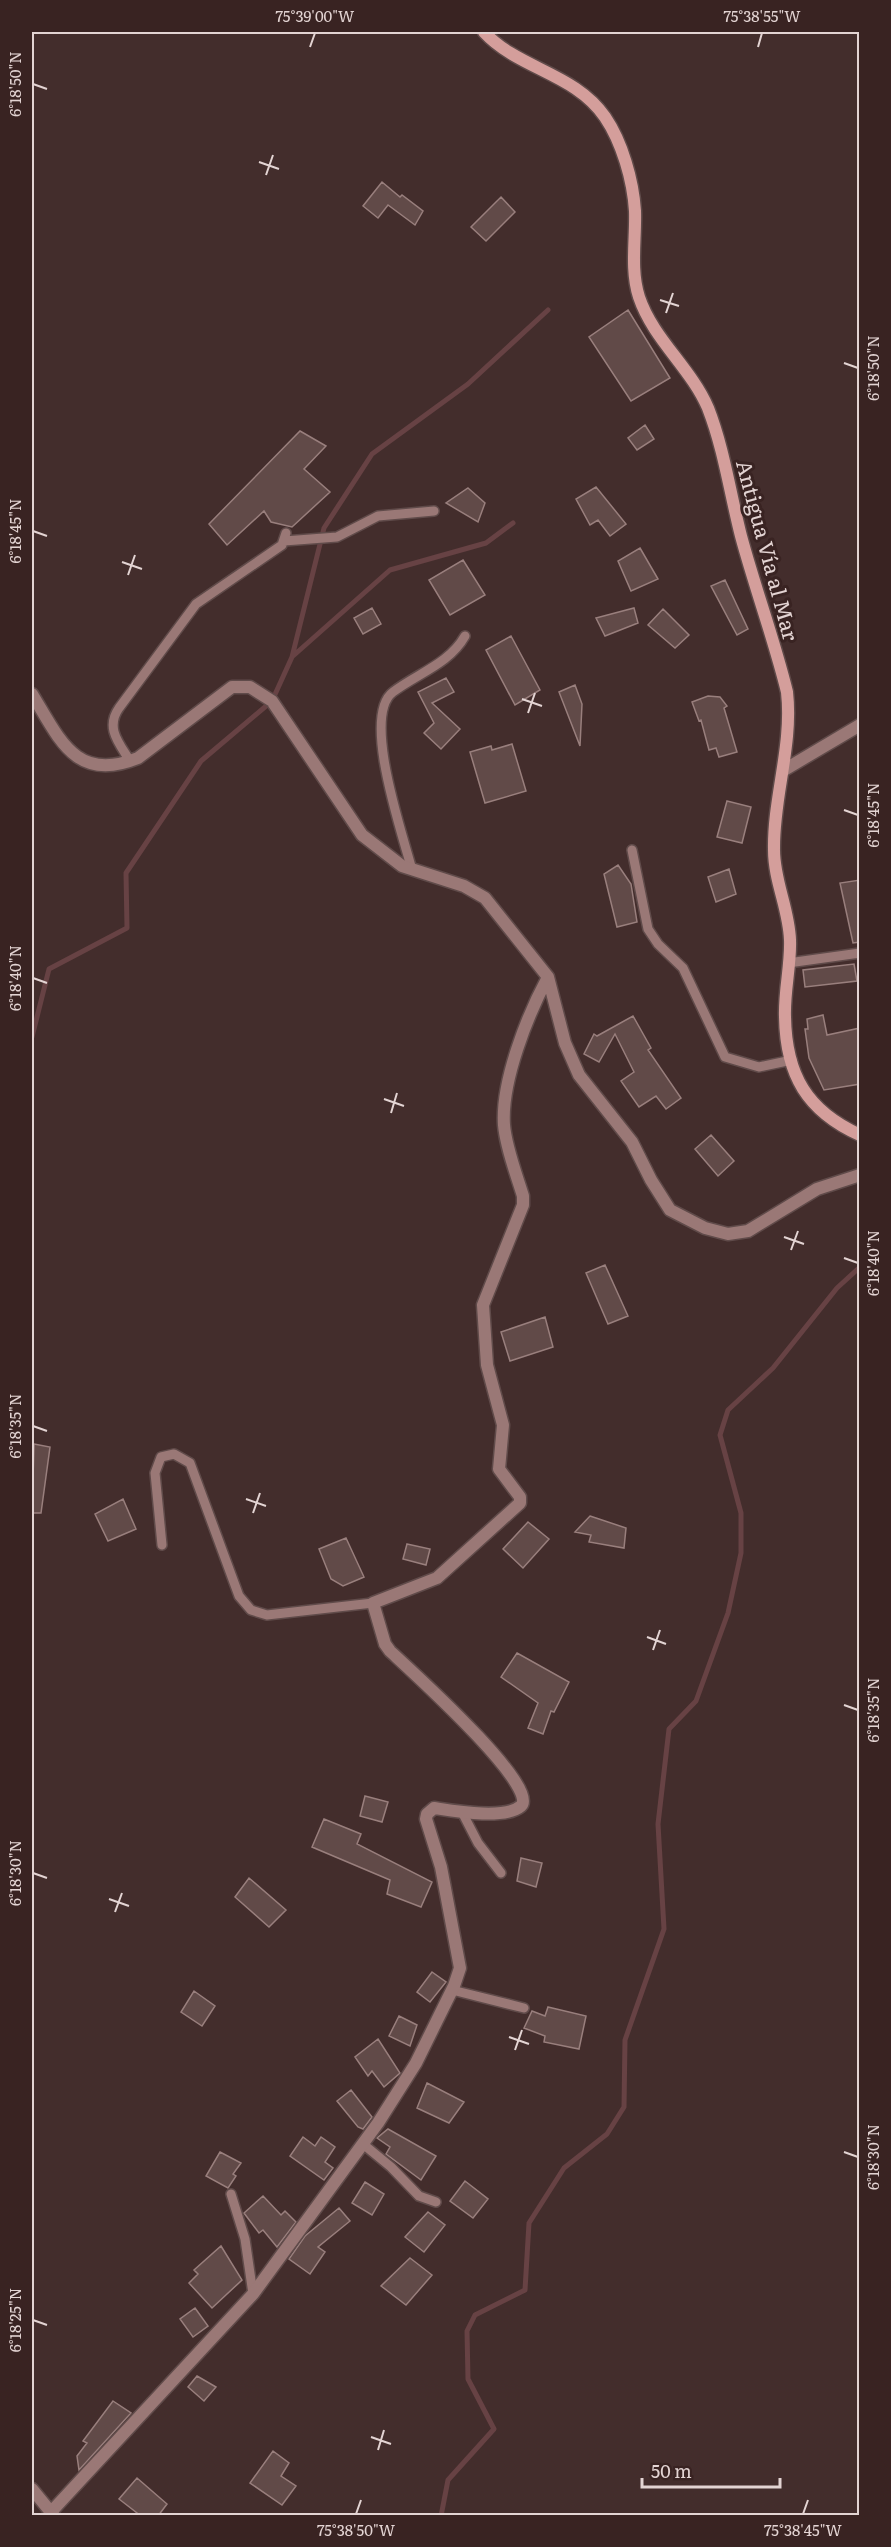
<svg xmlns="http://www.w3.org/2000/svg" width="891" height="2547" font-family="Literata,serif">
	<style>
		.lines { fill: none; stroke-linecap: round; stroke-linejoin: round }
		.stream { stroke: #674244; stroke-width: 5 }
		.building { fill: #614a48; stroke: #997f7d; stroke-width: 1.5 }
		.service-casing { stroke: #604b4a; stroke-width: 12 }
		.minor-casing { stroke: #604b4a; stroke-width: 15 }
		.secondary-casing { stroke: #604b4a; stroke-width: 15 }
		.service { stroke: #9a7876; stroke-width: 9 }
		.minor { stroke: #9a7876; stroke-width: 12 }
		.secondary { stroke: #d49e9b; stroke-width: 12 }
		.ticks { fill: none; stroke: #e3d4d3; stroke-width: 2 }
		.labels { text-anchor: middle; dominant-baseline: central; stroke-width: 6; stroke-linejoin: round; paint-order: stroke }
		.street-label { font-size: 21px; fill: #e3d4d3; stroke: #392322 }
		.neatline { fill: none; stroke: #e3d4d3; stroke-width: 2 }
		.ticks-label { font-size: 15px; text-anchor: middle; fill: #e3d4d3 }
	</style>
	<rect width="100%" height="100%" fill="#432d2c"/>
	<g class="lines">
		<path class="stream" d="M293,656L390,570L486,543L513,523
			M32,1037L49,969L127,928L126,873L201,761L272,701L292,657L324,528L372,454L468,384L548,310
			M441,2516L448,2480L494,2429L468,2379L467,2331L475,2315L525,2290L529,2223L564,2168L607,2134L624,2107L625,2040L664,1929L658,1824L669,1729L696,1701L728,1613L741,1553V1513L720,1435L728,1410L773,1368L837,1288L860,1267"/>
	</g>
	<path class="building" d="M382,182L400,197L402,195L423,211L415,225L388,205L378,218L363,206Z
		M501,197L515,212L486,241L471,227Z
		M628,310L670,378L631,401L589,337Z
		M645,425L654,439L637,450L628,438Z
		M300,431L326,446L304,469L330,492L292,527L271,522L264,511L227,545L209,524Z
		M596,487L626,524L610,536L598,520L590,525L576,499Z
		M468,488L485,503L478,522L446,503Z
		M640,548L658,579L631,591L618,561Z
		M463,560L485,595L450,615L429,580Z
		M725,580L748,629L737,635L711,586Z
		M372,608L381,624L363,634L354,618Z
		M634,608L638,623L605,636L596,618Z
		M663,609L689,635L675,648L648,625Z
		M511,636L540,690L515,705L486,650Z
		M446,678L454,692L432,703L460,729L441,749L424,733L434,723L418,692Z
		M575,685L582,704L580,746L559,692Z
		M708,696L720,697L727,706L724,708L737,752L719,757L716,748L709,750L701,720L699,721L692,702Z
		M512,744L526,791L485,803L470,752L491,746L492,750Z
		M727,801L751,807L742,843L717,837Z
		M618,865L631,884L637,922L617,927L604,874Z
		M729,869L736,894L716,902L708,877Z
		M860,880V942L853,943L840,883Z
		M854,964L857,981L805,987L803,970Z
		M823,1015L827,1035L860,1028V1084L824,1090L809,1058L805,1029H808L807,1019Z
		M633,1016L651,1048L648,1050L681,1098L666,1109L656,1096L639,1107L621,1081L634,1072L615,1034L599,1062L584,1054L594,1034L597,1036Z
		M711,1135L734,1161L718,1176L695,1149Z
		M605,1265L628,1316L608,1324L586,1273Z
		M545,1317L553,1347L510,1361L501,1332Z
		M34,1444L50,1447L41,1513H32Z
		M123,1499L136,1529L108,1541L95,1514Z
		M590,1516L626,1528L624,1548L589,1542L591,1535L575,1532Z
		M528,1522L549,1539L523,1568L503,1549Z
		M346,1538L364,1577L343,1586L331,1579L319,1549Z
		M407,1544L430,1549L426,1565L403,1559Z
		M517,1653L569,1682L554,1712L551,1711L543,1734L528,1728L538,1703L501,1677Z
		M365,1796L388,1802L382,1822L360,1816Z
		M324,1819L361,1834L357,1844L432,1882L421,1907L387,1894L390,1880L312,1847Z
		M521,1858L542,1863L536,1887L517,1881Z
		M249,1878L286,1910L269,1927L235,1897Z
		M432,1972L446,1982L430,2002L417,1992Z
		M194,1991L215,2006L202,2026L181,2012Z
		M548,2007L586,2016L579,2049L544,2042L545,2036L524,2028L532,2011L545,2016Z
		M399,2016L417,2025L410,2046L389,2036Z
		M378,2039L400,2073L384,2087L372,2071L368,2076L355,2057Z
		M427,2083L464,2102L449,2123L417,2108Z
		M351,2090L372,2117L363,2129L358,2127L337,2101Z
		M388,2129L436,2156L421,2180L386,2154L390,2147L377,2138Z
		M303,2137L315,2146L321,2137L335,2147L325,2162L333,2168L324,2180L290,2156Z
		M220,2152L241,2163L233,2174L236,2176L228,2188L206,2176Z
		M465,2181L488,2199L473,2218L450,2201Z
		M365,2182L384,2194L372,2215L352,2203Z
		M263,2196L281,2215L285,2211L296,2222L277,2247L263,2230L259,2233L244,2213Z
		M339,2208L350,2221L318,2247L325,2252L310,2274L289,2259L305,2236Z
		M428,2212L445,2225L424,2252L405,2237Z
		M221,2246L242,2280L212,2308L189,2283L198,2274L194,2270Z
		M410,2258L432,2275L406,2305L381,2286Z
		M195,2308L208,2326L193,2337L180,2319Z
		M197,2376L216,2387L204,2401L188,2387Z
		M113,2401L131,2413L79,2470L77,2456L87,2443L83,2441Z
		M273,2451L289,2463L281,2476L296,2486L282,2505L250,2483Z
		M137,2478L167,2504L158,2516H141L119,2499Z"/>
	<g class="lines">
		<defs>
			<path id="service" d="M284,541L337,537L378,516L434,511
				M130,761C119,743 105,728 119,708L196,604L282,545L286,533
				M632,850L648,929L658,944L683,968L725,1057L759,1067L792,1060
				M412,870C403,835 361,716 393,692C418,673 449,664 465,636
				M788,963L860,953
				M162,1545L155,1473L161,1457L174,1454L190,1463L239,1596L251,1610L267,1615L373,1603
				M462,1812L478,1843L501,1873
				M452,1990L524,2008
				M363,2144L391,2167L419,2196L436,2202
				M231,2194L245,2239L253,2294"/>
			<path id="minor" d="M32,694C60,740 76,783 138,758L232,687H250L272,701L362,835L402,866L464,886L485,898L548,977L565,1043L579,1075L632,1142L651,1180L670,1210L705,1228L728,1234L748,1231L817,1189L860,1175
				M784,770L860,725
				M32,2489L54,2516
				M51,2512L253,2294L378,2123L416,2063L454,1986L460,1968L441,1867L426,1819L427,1814L434,1808C454,1811 505,1820 521,1806C541,1787 407,1667 390,1651L385,1644L373,1603L437,1578L520,1503V1497L499,1469L503,1425L487,1365L483,1305L523,1205V1196C516,1173 506,1148 504,1125C501,1081 528,1014 548,977"/>
			<path id="secondary" d="M484,32C518,69 575,73 605,117C622,142 633,180 635,211C636,239 630,269 639,297C653,339 691,368 708,408C724,449 730,493 741,536C755,588 774,639 787,692C793,746 773,797 774,850C774,881 789,909 790,940C791,965 784,991 785,1017C786,1075 807,1111 860,1135"/>
		</defs>
		<use href="#service" class="service-casing"/>
		<use href="#minor" class="minor-casing"/>
		<use href="#secondary" class="secondary-casing"/>
		<use href="#service" class="service"/>
		<use href="#minor" class="minor"/>
		<use href="#secondary" class="secondary"/>
	</g>
	<path class="ticks" d="M310,47L315,33M758,47L762,33M33,84L47,89M259,162L279,169M266,175L273,155M660,300L679,306M666,313L673,293M844,363L858,368M33,531L47,536M122,562L142,569M128,575L135,555M522,699L542,706M528,713L535,693M844,810L858,815M33,978L47,983M384,1099L404,1106M391,1113L397,1093M784,1237L804,1244M791,1250L798,1231M844,1258L858,1263M33,1426L47,1431M246,1499L266,1506M253,1513L260,1493M647,1637L666,1644M653,1650L660,1630M844,1705L858,1710M33,1873L47,1878M109,1899L129,1906M115,1912L122,1893M509,2037L529,2044M515,2050L522,2030M844,2152L858,2157M33,2320L47,2325M371,2437L391,2444M378,2450L384,2430M356,2514L361,2500M803,2514L808,2500"/>
	<g class="labels">
		<g class="street-label">
			<text transform="translate(769 550) rotate(75)">Antigua Vía al Mar</text>
		</g>
	</g>
	<rect width="891" height="2547" fill="none" stroke="#392322" stroke-width="66"/>
	<path d="M642 2478v9h138v-9" fill="none" stroke="#e3d4d3" stroke-width="3"/>
	<text x="651" y="2478" font-size="18" fill="#e3d4d3" stroke="#392322" stroke-width="4.5" paint-order="stroke">50 m</text>
	<rect x="33" y="33" width="825" height="2481" class="neatline"/>
	<g class="ticks-label">
		<text x="315" y="22">75°39'00"W</text>
		<text x="762" y="22">75°38'55"W</text>
		<text transform="translate(16 84) rotate(-90)" y="5">6°18'50"N</text>
		<text transform="translate(874 368) rotate(-90)" y="5">6°18'50"N</text>
		<text transform="translate(16 531) rotate(-90)" y="5">6°18'45"N</text>
		<text transform="translate(874 815) rotate(-90)" y="5">6°18'45"N</text>
		<text transform="translate(16 978) rotate(-90)" y="5">6°18'40"N</text>
		<text transform="translate(874 1263) rotate(-90)" y="5">6°18'40"N</text>
		<text transform="translate(16 1426) rotate(-90)" y="5">6°18'35"N</text>
		<text transform="translate(874 1710) rotate(-90)" y="5">6°18'35"N</text>
		<text transform="translate(16 1873) rotate(-90)" y="5">6°18'30"N</text>
		<text transform="translate(874 2157) rotate(-90)" y="5">6°18'30"N</text>
		<text transform="translate(16 2320) rotate(-90)" y="5">6°18'25"N</text>
		<text x="356" y="2536">75°38'50"W</text>
		<text x="803" y="2536">75°38'45"W</text>
	</g>
</svg>
